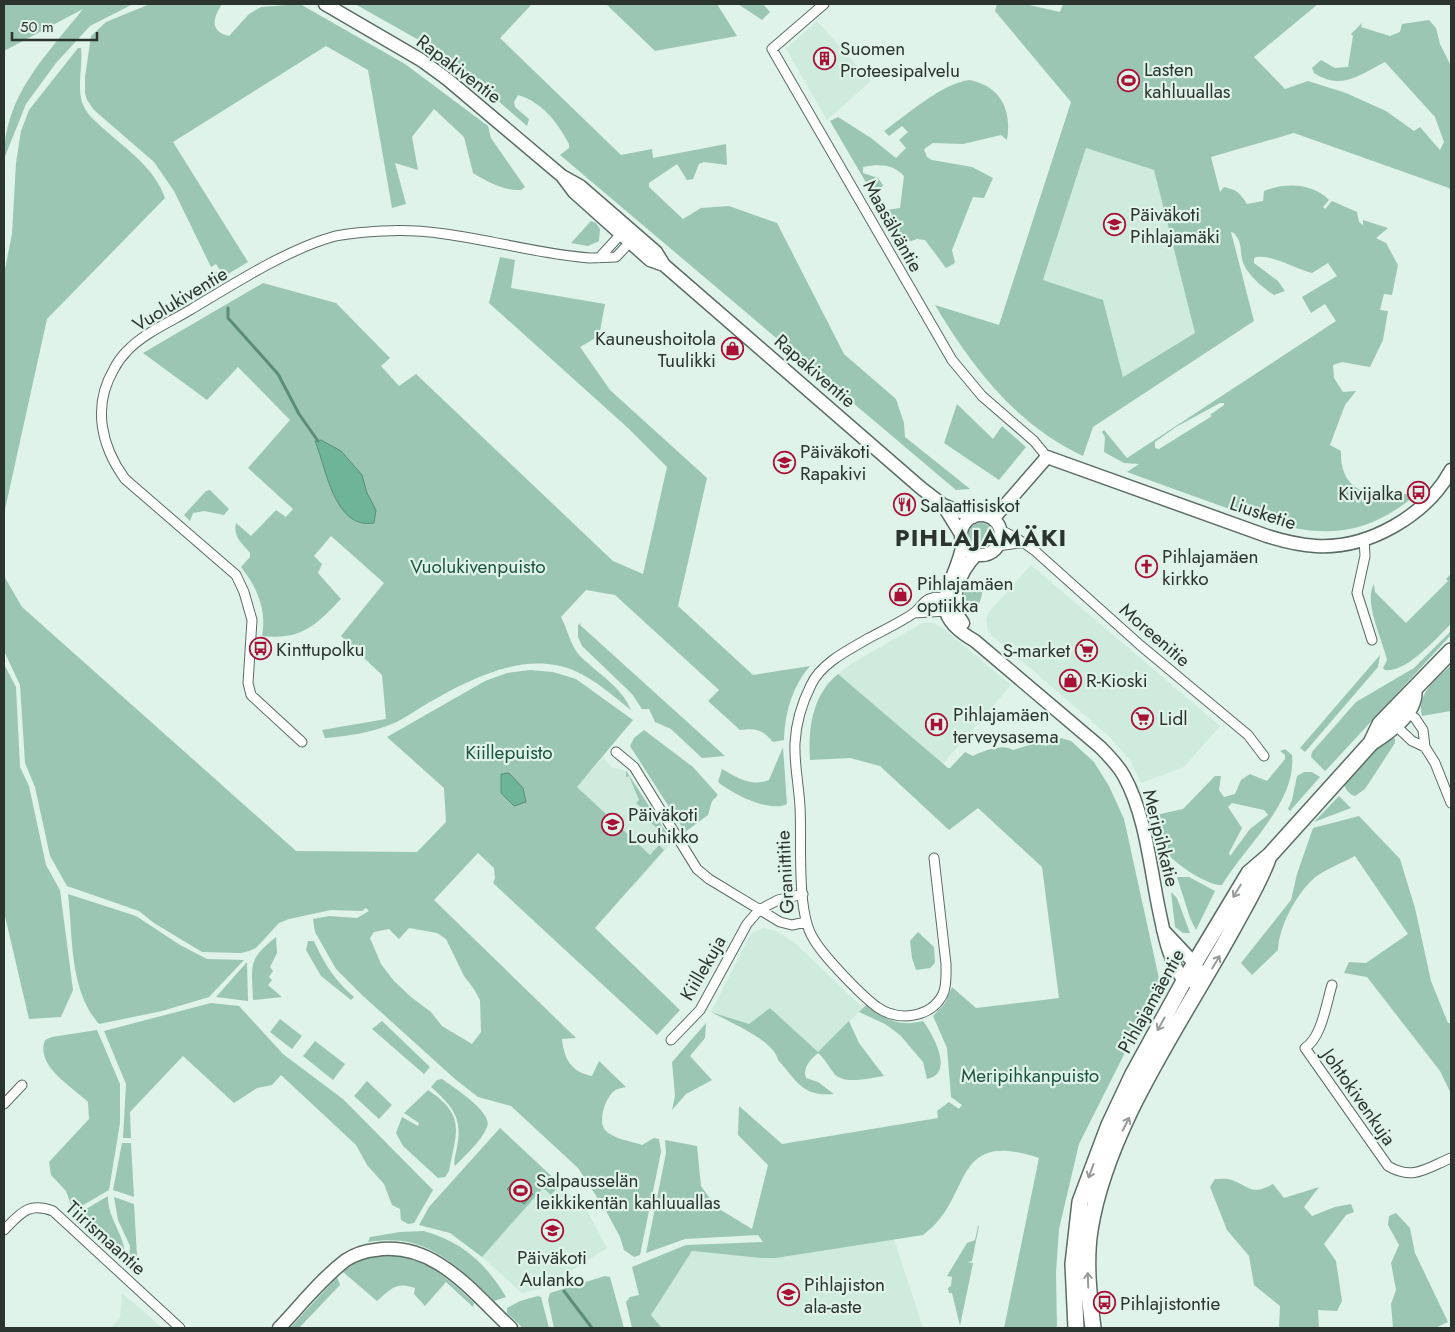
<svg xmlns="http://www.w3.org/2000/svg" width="1455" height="1332" font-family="Jost,sans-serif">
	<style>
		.built { fill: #ceebde }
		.green { fill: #9bc6b3; fill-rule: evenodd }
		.water { fill: #6eb598; stroke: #5a8e79 }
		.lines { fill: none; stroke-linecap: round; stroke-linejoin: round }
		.stream { stroke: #5a8e79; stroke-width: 3 }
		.street-casing { stroke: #5b6d65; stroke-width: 11 }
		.secondary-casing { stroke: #5b6d65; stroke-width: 15 }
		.primary-casing { stroke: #5b6d65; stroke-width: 18 }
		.street { stroke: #fff; stroke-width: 9 }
		.secondary { stroke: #fff; stroke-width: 12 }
		.primary { stroke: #fff; stroke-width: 15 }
		.oneway { stroke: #969a98 }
		.labels { text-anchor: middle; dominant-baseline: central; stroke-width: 4.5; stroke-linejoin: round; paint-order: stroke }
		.poi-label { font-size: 19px; fill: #2c3430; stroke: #dff3ea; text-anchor: start }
		.street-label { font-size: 19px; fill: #2c3430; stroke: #dff3ea }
		.park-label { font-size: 19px; fill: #1a533f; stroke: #dff3ea }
		.district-label { font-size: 24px; font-weight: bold; letter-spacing: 1px; fill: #2c3430; stroke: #dff3ea }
	</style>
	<rect width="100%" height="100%" fill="#dff3ea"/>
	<path class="built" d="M817,21L871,81L827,120L786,49Z
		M1086,148L1154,170L1195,333L1123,377L1103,300L1043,281Z
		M1031,565L1220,726L1184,767L1141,783L1130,760L1110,737L988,632L986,620L989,612Z
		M922,623H934L944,629L1011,685L943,764L838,674L851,664Z
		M604,757L611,767L627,771L672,842L632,888L552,814Z
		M763,928L778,932L794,942L863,1008L818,1052L770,1008L749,1024L711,1012L749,937L752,933Z
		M560,1184L585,1207L607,1248L544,1288L522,1293L482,1257L543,1188L551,1195Z
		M894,1239L923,1328H662L651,1315L692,1251L761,1258H776Z
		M122,1293L149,1316L162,1328H110L120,1318Z"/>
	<path class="green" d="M4,4H133L90,26L56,63L26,104L4,159C4,95 46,56 83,9L4,51Z
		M150,4H222C213,18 209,31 229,36L249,14L261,7L300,4L405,64L488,126L491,138L525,187L521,190C504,191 488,182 473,173L464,137L434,109L412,137L418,170L395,163L406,204L392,208L368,70L326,46L173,142L248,262L218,280L215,273L220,270L216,264L211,267L174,191L154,162L94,110L87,100L85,93V77L91,36L106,22Z
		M355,4H532L500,38L621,155L652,149L653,158L726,144L727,165L704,162L699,164L693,179L687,180L677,164L649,183V187L683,219L701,208L729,206L777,223L844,354L896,399L904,423L905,437L970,489L956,490L560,155L569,148V144C558,123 542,102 518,95L514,102L515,107L529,119L527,126L447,56Z
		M606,4H717L737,36L655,51Z
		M738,4H763L770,12L762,20Z
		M997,4H1025L1060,12L1063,4H1318L1254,57L1285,89L1308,81L1346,93L1386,111L1414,131L1420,127L1440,150L1444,142L1435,117L1385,62C1359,75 1342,91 1314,73L1312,68L1321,60L1335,68L1348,67L1353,36L1351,34L1362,23L1361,27L1390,36L1400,32L1402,24L1429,20L1436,28L1440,44L1451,66V191L1449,188L1294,133L1211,157L1220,192L1224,187C1237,190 1240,193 1247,204L1263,201L1264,191C1285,182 1313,183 1329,200L1323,207L1325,209L1332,201L1357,212L1359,222L1363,225V220L1388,228L1376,238L1386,243L1398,265L1392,295L1384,294L1380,310L1388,311L1383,340L1370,367L1342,362L1333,365L1334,378L1343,392L1356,391L1345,405L1330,445L1341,451C1340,483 1358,495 1389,496C1397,496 1405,493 1413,494V497C1349,550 1294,532 1224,507C1191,495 1159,484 1127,472L1139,464L1124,463L1104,452L1105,437L1102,432L1104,430L1127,458L1336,321L1325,304L1311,313L1302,297L1337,276L1328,263L1312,273C1296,269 1267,252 1254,258V263L1278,281L1285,291L1274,295C1263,288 1245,273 1242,259C1240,248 1242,242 1234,233L1231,232L1254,321L1093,427L1083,456C1015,424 973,368 935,305L999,325L1071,102L995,11ZM1086,148L1154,170L1195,333L1123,377L1103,300L1043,280ZM1220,403H1224V405L1210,415L1212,416L1159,449L1155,448V442L1176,427Z
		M78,48H81C83,65 77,85 82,102C86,114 95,121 104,129C126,149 155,168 165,198L47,319L4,514V274L12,234L16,163L21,131L29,110Z
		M969,80C1001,86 1012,110 1007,140L1001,135L963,144L933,143L924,149L927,157L932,160L972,167L993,178L984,198L973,197L952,250L955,263L946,268L925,240L917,239L902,244L881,208L884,207L886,210L900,208L904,176C893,164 879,164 863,167V173L878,178L883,185L880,191H871L830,121L838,117L871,138L896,158L906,148L899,140L908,132L902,126L889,136L884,131C908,114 941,84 969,80Z
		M591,221L596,223L600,229L599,241L588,246L571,243Z
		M500,257L515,260L511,288L605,304L599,336L580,347L610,390L707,478L678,606L753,675L810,666C792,687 785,713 784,740L773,742C762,729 756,728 740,730L708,701L719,690L615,595L586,590L561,617C568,630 570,645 580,656C597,673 622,687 631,710C613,696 596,680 575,671C525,650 472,678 428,703C416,710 404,719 392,724C370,733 348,736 325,738L322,730L386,719L382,675L341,636L384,583L331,536L314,556L322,564L318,573L341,599C315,626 302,640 262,636C267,610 257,587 241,567L250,557V553C241,542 233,537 236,523L251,536L276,510L286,517L293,509L248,468L290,420L238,367L207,400L143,353L263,283L336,303L390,358L381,366L399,386L416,374L613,561L643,574L667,467L628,428L489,303Z
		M957,404L993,439L1002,426L1026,447L999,480L944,443Z
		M210,490L229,509L224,515L204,511L193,513L190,521L184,515L206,491Z
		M969 535a12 12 0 1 1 24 0a12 12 0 1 1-24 0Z
		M1451,574V624C1436,638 1407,673 1385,670L1383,668L1387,660C1383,641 1363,601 1374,584L1375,592L1406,623L1448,581L1446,579Z
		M4,576L22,607L296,851L417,852L446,822L444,788L387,737L485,681L507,673L530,670L553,672L576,679L633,720L577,787L650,855L659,845L664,850L595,928L680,1010L657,1035L493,883L495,878L494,868L478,853L434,900L576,1038L562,1039C564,1060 572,1072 592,1076L599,1061L626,1087C621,1088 615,1089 612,1093C605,1100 598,1121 605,1130C613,1139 631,1141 642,1145L654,1138L659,1139L661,1152L640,1255L634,1257L624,1250L620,1237L606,1211L578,1168L511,1106L478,1097L455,1079L362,995L336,969L315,932L313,919L329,916L357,918L369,911L366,908L362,911L331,910L289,919L279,923L256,948L249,951L241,953L202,952L154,923L139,911L67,886L50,856L35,787L25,763L20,685L4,651ZM409,928L437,933L446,939L464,976L474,989L480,1000L481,1032L472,1044L442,1026L431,1012L411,997L394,981L381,964L370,938L374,932L389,929L399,939Z
		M978,581C987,590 980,605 972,613H966C959,603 963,592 970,584Z
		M582,623L580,625L725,756L702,758L671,729L655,722L649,709H642L632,694L582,646L578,637V625Z
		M1451,631V635L1330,766L1325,771L1311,757L1312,752L1356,702L1414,668Z
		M1380,655L1378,667L1305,752L1300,748Z
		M4,664L16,687L20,767L29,786L46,865L60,890L73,990L61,1017L29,1019L4,912Z
		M1451,665V711L1422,716C1416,693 1437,679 1451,665Z
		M838,674L948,768H950L965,752L973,756C983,751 1003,743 1013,750L1040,742L1045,746L1061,738L1071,741L1094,762L1109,786L1124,819L1160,983L1079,1144L1059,1229L1056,1273L1057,1328H1004L1039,1158C949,1128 974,1199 923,1235L776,1258H761L692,1251L651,1315L662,1328H632L626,1302L630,1297L639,1295L632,1267L686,1245L763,1242L758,1235L685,1239L646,1253L666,1153L665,1140L697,1146L701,1186L716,1207L752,1229L768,1165L738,1135L739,1106L782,1144L938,1118L937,1111L949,1102L959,1109L962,1105L951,1097L947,1048L933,1016L945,1003L952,987L976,1008L1059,998L1042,867L978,808L949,830L880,766L850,758L810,760C808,729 812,695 838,674Z
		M644,730L693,767L718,795L712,801L708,815L685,832L630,746L634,738Z
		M1395,738V743L1365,789L1355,796C1349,795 1345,788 1343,783L1382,741Z
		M783,747L787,804C769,813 731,793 718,782L722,769C738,778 751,787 769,780Z
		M1285,749L1292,755C1297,802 1245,846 1222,885C1209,887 1170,861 1164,849C1159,840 1158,825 1156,815L1183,809L1215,776H1221L1219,790L1224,797L1235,794L1241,780L1250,774L1267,781L1285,759V755L1280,751ZM1232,803L1264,810L1268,815L1250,829L1230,856L1229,853L1242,828L1228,807Z
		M626,771L668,835L666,837L645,817L647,813L636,803L639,800L629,776L626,777Z
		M1304,772H1312L1320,777L1290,811L1288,809L1292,800L1297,776Z
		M1339,796L1351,808L1314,822Z
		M1359,816L1400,859L1415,908L1431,981L1448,1023H1451V1094L1440,1071L1367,977L1344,973L1349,962L1366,963L1408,934L1355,856C1342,863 1321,871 1311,881C1295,897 1279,927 1278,950L1252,975L1241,963L1291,900L1297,874L1313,828Z
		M1177,877H1189L1215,891L1196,930L1190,918Z
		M1171,892L1177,898L1190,933H1183L1175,927Z
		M68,894L136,916L180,945L207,959L244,960L209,997L162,1011L99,1024C69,990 73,937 68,894Z
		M918,932L934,947L935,963L930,968L916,970L912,958L910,941Z
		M276,937L277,953L270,967L273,971L269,977L272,980L268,985L282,997L253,1000C252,965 247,960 276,937Z
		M308,941H314C325,965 334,979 354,997L351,1000L321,976L306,950Z
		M247,962L248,1001L216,997Z
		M211,1003L239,1006L283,1054L343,1099L433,1190L414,1223L408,1224L401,1220L400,1209L392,1205L384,1184L367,1165L356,1145L281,1075L272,1085L257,1088L234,1103L183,1056L130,1112L131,1138H123L126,1084L104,1031Z
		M867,1004C885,1020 899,1027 923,1021C933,1034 955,1074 927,1079L923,1062L900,1035L885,1024L859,1012Z
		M770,1008L818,1052L849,1021L859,1043L884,1076C870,1078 842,1086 833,1072C827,1064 825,1059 818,1053C811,1059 802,1068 806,1078L818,1082L834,1094C802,1097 797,1081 778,1060C774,1040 729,1022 711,1012L749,1024Z
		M280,1019L302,1036L292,1049L270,1032Z
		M382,1021L430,1067L424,1074L372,1029Z
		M706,1023L705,1038L690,1056L712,1080L686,1094L672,1110L675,1096L672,1062Z
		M97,1030L120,1084V1123L109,1190L73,1211L66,1191L51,1175L49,1162L89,1119L88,1102C72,1087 35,1066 45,1040L52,1037Z
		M315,1041L345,1064L333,1080L303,1056Z
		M442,1079C453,1087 494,1113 487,1127C481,1142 465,1155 455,1166C453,1161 456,1154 457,1147C463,1117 452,1106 431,1087L437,1080Z
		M367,1081L392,1105L379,1119L354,1096Z
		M428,1090C467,1116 456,1132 449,1171L445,1177L438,1178L403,1146L396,1133L402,1117L418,1126L419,1123L404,1113Z
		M500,1128L560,1184L551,1195L543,1188L482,1257L450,1233L419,1225L429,1207Z
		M122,1143H131L134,1197L113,1190Z
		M1215,1179C1220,1179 1227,1178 1232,1180C1250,1187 1252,1196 1273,1184L1284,1198L1319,1187L1304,1207L1312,1216L1335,1207L1351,1204L1354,1212L1346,1215L1324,1244L1336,1261L1342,1301L1337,1311L1318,1310L1319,1328H1279L1280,1306L1254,1285L1249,1256L1227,1230L1210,1187Z
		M108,1196C107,1219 126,1235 125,1258L76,1215Z
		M114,1197L134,1204L138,1272L129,1263L130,1246L118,1220Z
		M1396,1213L1410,1228L1415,1253L1448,1322L1435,1328H1393L1391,1304L1396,1290L1391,1263L1399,1245L1388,1225L1389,1216Z
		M978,1226H979L972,1261L967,1262L973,1263L960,1326L952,1293H949L948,1288L951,1286L952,1277L947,1276L967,1243L975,1240Z
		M424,1231C462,1242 486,1263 506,1297L494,1301C454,1264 427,1232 368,1242L370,1237L400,1232Z
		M401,1255C434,1265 449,1280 474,1303L473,1307L446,1282L425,1306L414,1294L415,1288C397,1281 390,1289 377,1301L343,1272C359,1256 380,1255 401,1255Z
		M605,1276L610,1277L624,1328H554L548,1300L550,1293Z
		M337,1277L340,1285L299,1328H290Z
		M538,1296L541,1297L549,1328H523L507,1313V1308L520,1301Z"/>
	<path class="water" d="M321,440L341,451L362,475L367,493L376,510L374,523C334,530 326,467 315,441Z
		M509,773L523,788L526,802L514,806L501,793V774Z
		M517,1179L533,1194L524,1204L507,1189Z"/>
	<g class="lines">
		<path class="stream" d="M228,308V318L278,374L299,414L318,441
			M564,1291L592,1328"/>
		<defs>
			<path id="street" d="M824,4L772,49L952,360L982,396L1034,441L1047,457
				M599,258L621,234L626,232
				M1000,530C1012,535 1023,542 1034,550L1140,645L1248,735L1264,756
				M1364,538L1365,556L1357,593L1372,640
				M997,546L1020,543
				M914,613L946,611L954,603C946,598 938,595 929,599C923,602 920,608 915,612C905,620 882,631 869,638C850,649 821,663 811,685C802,703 796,723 795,743C794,764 799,786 800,807C802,840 796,911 813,938C823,956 861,995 877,1007C898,1022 931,1018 943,994C947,985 946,974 946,964L934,858
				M1404,711L1415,718L1423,730L1425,747L1435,763L1451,803
				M1394,721L1395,725L1412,741L1425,747
				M302,742L251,695L248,683L252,620L244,592L236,575L125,479C101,446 92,406 114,369C117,363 122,356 127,351C144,333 170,322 190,310C232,285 286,250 332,237C348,233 367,232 384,231C454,227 521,253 590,258L616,257L630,242L631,238
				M616,752L634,767L697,869L709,879L780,922L792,925L806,922
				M1332,985C1326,1004 1322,1037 1305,1048L1388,1166C1413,1181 1427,1168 1451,1158
				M671,1040L700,1010L747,924L759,910L778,900L803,894
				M4,1104L22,1085
				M4,1230C21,1213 28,1202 53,1211L180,1328"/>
			<path id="secondary" d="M325,4L421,60L447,79L562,176L574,192L650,260L664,265
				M562,176L580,186L656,252L664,265L921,488L943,505L973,517
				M943,505L961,534
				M961 535a20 20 0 1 1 40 0a20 20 0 1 1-40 0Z
				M993,519L1047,457L1267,536C1283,541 1299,545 1316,546C1368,549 1426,516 1451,470
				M963,543C956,586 920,610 975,641L1100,747C1109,756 1118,765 1124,776C1146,816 1150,867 1159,910C1165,938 1168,958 1184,981H1204L1195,964L1163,930
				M963,623C946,602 960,571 977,554
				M279,1328C300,1306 321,1279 346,1260C354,1255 365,1251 375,1250C434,1240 472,1292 511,1328"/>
			<path id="primary" d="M1371,743L1380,724L1451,651
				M1076,1328L1073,1264L1080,1202L1109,1125L1133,1074L1184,981L1249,873L1270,855L1371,743C1388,732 1415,714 1414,691
				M1093,1328C1089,1296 1085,1262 1090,1230C1107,1123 1186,1016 1237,921C1249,899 1261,879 1269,856"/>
		</defs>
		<use href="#street" class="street-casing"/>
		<use href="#secondary" class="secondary-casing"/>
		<use href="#primary" class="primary-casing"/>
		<use href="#street" class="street"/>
		<use href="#secondary" class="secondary"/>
		<use href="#primary" class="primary"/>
	</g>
	<defs><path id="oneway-shaft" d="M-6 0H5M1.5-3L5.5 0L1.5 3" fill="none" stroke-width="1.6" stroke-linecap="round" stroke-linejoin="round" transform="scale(1.25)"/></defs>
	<g class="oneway">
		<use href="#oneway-shaft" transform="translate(1237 891) rotate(121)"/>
		<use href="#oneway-shaft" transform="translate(1216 962) rotate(-59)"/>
		<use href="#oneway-shaft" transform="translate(1161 1024) rotate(119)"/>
		<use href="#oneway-shaft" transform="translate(1126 1124) rotate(-63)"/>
		<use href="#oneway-shaft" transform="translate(1091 1171) rotate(110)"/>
		<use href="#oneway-shaft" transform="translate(1088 1280) rotate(-92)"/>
	</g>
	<defs>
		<symbol id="building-ring" viewBox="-11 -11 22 22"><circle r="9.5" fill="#dff3ea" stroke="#a81035" stroke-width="1.5"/><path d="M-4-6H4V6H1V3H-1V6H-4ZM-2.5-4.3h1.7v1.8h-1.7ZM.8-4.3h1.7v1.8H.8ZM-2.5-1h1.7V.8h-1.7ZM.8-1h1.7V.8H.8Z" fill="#a81035"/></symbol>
		<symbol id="stadium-ring" viewBox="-11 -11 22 22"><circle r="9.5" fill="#dff3ea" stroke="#a81035" stroke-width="1.5"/><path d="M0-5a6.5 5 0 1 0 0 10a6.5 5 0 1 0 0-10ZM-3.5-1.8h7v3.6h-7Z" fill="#a81035"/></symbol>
		<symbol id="school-ring" viewBox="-11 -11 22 22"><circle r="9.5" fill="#dff3ea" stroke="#a81035" stroke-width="1.5"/><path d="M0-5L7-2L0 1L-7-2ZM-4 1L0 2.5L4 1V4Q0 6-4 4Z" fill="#a81035"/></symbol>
		<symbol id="shop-ring" viewBox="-11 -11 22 22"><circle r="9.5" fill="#dff3ea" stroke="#a81035" stroke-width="1.5"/><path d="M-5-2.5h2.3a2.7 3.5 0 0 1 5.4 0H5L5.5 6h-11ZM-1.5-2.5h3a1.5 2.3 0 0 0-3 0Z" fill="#a81035"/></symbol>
		<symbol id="bus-ring" viewBox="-11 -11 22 22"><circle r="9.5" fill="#dff3ea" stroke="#a81035" stroke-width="1.5"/><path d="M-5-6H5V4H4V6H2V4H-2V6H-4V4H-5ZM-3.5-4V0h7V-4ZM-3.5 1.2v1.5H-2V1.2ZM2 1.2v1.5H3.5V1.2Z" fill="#a81035"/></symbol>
		<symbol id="restaurant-ring" viewBox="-11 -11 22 22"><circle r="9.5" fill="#dff3ea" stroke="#a81035" stroke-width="1.5"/><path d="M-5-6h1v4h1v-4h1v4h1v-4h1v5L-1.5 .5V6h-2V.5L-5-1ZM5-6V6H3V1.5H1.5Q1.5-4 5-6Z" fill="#a81035"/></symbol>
		<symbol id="church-ring" viewBox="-11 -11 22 22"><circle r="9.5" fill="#dff3ea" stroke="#a81035" stroke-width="1.5"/><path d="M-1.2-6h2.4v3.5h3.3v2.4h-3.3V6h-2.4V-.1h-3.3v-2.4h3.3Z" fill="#a81035"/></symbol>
		<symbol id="supermarket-ring" viewBox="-11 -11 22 22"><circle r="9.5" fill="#dff3ea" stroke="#a81035" stroke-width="1.5"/><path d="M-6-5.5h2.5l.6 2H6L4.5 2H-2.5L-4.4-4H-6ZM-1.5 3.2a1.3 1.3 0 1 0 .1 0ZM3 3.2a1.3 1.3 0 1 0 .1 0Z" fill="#a81035"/></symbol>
		<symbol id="hospital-ring" viewBox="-11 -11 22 22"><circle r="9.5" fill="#dff3ea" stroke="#a81035" stroke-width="1.5"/><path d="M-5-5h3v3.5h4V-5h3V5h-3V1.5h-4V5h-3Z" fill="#a81035"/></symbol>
	</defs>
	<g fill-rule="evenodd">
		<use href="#building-ring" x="812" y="46" width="25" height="25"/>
		<use href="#stadium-ring" x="1116" y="68" width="25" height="25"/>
		<use href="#school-ring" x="1102" y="212" width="25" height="25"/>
		<use href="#shop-ring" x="720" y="336" width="25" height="25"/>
		<use href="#school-ring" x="772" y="450" width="25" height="25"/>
		<use href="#bus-ring" x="1406" y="480" width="25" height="25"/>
		<use href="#restaurant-ring" x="892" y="492" width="25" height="25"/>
		<use href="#church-ring" x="1134" y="554" width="25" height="25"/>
		<use href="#shop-ring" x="888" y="582" width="25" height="25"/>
		<use href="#bus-ring" x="248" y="636" width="25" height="25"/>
		<use href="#supermarket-ring" x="1074" y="638" width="25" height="25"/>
		<use href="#shop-ring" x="1058" y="668" width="25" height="25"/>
		<use href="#supermarket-ring" x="1130" y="706" width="25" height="25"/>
		<use href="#hospital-ring" x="924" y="712" width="25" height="25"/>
		<use href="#school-ring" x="600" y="812" width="25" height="25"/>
		<use href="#stadium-ring" x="508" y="1178" width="25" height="25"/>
		<use href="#school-ring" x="540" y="1218" width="25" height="25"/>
		<use href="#school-ring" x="776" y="1282" width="25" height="25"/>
		<use href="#bus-ring" x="1092" y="1290" width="25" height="25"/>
	</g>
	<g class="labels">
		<g class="poi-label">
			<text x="840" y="48">Suomen<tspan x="840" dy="22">Proteesipalvelu</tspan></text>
			<text x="1144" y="69">Lasten<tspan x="1144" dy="22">kahluuallas</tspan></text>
			<text x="1130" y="214">Päiväkoti<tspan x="1130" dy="22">Pihlajamäki</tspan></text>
			<text x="716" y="338" text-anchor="end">Kauneushoitola<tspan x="716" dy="22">Tuulikki</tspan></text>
			<text x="800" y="451">Päiväkoti<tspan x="800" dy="22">Rapakivi</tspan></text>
			<text x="1403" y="493" text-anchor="end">Kivijalka</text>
			<text x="920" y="505">Salaattisiskot</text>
			<text x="1162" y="556">Pihlajamäen<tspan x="1162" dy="22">kirkko</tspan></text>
			<text x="917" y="583">Pihlajamäen<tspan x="917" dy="22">optiikka</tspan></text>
			<text x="276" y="649">Kinttupolku</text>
			<text x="1070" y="650" text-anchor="end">S-market</text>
			<text x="1086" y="680">R-Kioski</text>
			<text x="953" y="714">Pihlajamäen<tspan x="953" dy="22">terveysasema</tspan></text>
			<text x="1159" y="718">Lidl</text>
			<text x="628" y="814">Päiväkoti<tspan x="628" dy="22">Louhikko</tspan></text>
			<text x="536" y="1180">Salpausselän<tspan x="536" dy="22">leikkikentän kahluuallas</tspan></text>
			<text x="552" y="1257" text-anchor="middle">Päiväkoti<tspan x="552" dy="22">Aulanko</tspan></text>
			<text x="804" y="1284">Pihlajiston<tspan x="804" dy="22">ala-aste</tspan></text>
			<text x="1120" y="1303">Pihlajistontie</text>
		</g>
		<g class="street-label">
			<text transform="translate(459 69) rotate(37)">Rapakiventie</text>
			<text transform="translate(893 226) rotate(61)">Maasälväntie</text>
			<text transform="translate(180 299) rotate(-31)">Vuolukiventie</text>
			<text transform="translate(815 371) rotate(41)">Rapakiventie</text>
			<text transform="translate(1263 513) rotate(18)">Liusketie</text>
			<text transform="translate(1155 635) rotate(41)">Moreenitie</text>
			<text transform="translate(1161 838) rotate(76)">Meripihkatie</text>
			<text transform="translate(785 872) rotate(-93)">Graniittitie</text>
			<text transform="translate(703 968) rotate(-60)">Kiillekuja</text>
			<text transform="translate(1151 1001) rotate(-61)">Pihlajamäentie</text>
			<text transform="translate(1359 1097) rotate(55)">Johtokivenkuja</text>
			<text transform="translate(106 1238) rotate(42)">Tiirismaantie</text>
		</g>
		<g class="park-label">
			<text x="478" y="566">Vuolukivenpuisto</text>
			<text x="509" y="752">Kiillepuisto</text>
			<text x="1030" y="1075">Meripihkanpuisto</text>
		</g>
		<g class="district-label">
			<text x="981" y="537">PIHLAJAMÄKI</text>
		</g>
	</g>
	<rect width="1455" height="1332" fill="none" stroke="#2c3430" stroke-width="10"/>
	<path d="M12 32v8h85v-8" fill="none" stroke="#2c3430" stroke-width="2.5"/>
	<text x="20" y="32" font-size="15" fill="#2c3430" stroke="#dff3ea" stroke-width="4" paint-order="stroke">50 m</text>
</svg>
